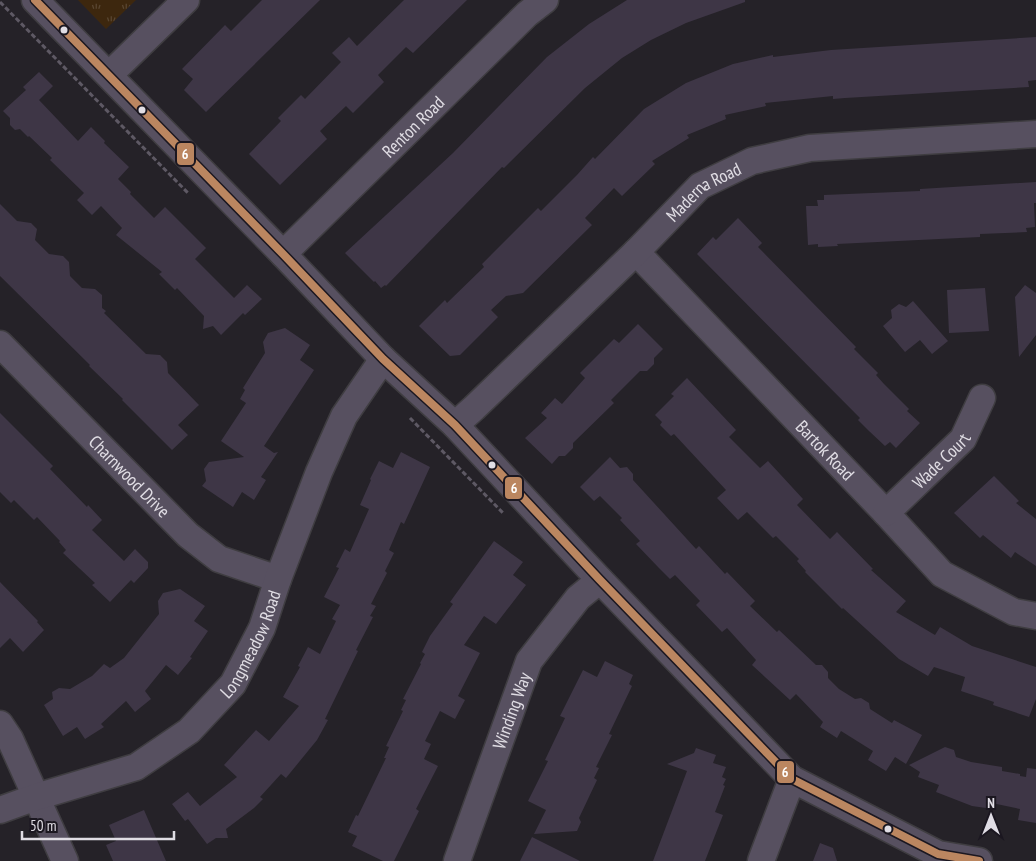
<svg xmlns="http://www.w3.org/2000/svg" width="1036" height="861" font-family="'PT Sans Narrow',sans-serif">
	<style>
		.park { fill: url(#park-tufts) }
		.building { fill: #3e3646 }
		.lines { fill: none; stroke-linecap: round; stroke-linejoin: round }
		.minor-casing { stroke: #3f3d41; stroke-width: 29 }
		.path { stroke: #5e5964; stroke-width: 3; stroke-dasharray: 5 2.5; stroke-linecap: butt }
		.minor { stroke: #575060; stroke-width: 26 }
		.bus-1-casing { stroke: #1b1720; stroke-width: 11 }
		.bus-1 { stroke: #bb8660; stroke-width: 8 }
		.bus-dot { fill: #e0dde4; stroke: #1b1720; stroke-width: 2 }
		.labels { text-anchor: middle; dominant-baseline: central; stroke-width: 4; stroke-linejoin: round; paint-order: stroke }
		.street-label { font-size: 18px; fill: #e0dde4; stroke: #1b1720 }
		.line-badge { stroke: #1b1720; stroke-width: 2 }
		.badge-label { font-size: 14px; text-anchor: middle; font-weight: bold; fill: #fff }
	</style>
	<defs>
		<pattern id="park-tufts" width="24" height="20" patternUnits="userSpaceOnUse" patternTransform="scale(1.25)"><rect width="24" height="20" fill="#3d270e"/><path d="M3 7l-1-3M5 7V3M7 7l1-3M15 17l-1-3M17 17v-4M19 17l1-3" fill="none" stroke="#594631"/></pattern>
	</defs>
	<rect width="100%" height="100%" fill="#252228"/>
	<path class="park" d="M78,0H136L106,29Z"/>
	<path class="building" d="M262,0H320L206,112L184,90L193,79L182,69L225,25L231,31Z
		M404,0H467L413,53L406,47L378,75L384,82L353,113L346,106L320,131L327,139L280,185L249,154L281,121L278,118L301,95L305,99L341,62L332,53L349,37L357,46Z
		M627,0H745V2L686,23L651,40L622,58L585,88L504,168L502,167L386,286L385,285L381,288L375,281L374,282L345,253L453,153L547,57L589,24Z
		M1036,37V80L1028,81L1029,87L845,98L833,99V96L765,103L766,106L725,115L726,119L687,135L689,138L652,161L655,164L622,196L614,188L585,218L592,225L523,293L506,296L491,310L498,317L460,355L450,356L419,326L445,300L447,303L484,267L482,264L538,208L541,211L577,175L593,157L595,159L644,109L686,83L733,64L773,55V57L831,50Z
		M39,72L53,86L39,100L78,141L91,127L105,141L104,143L129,167L118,179L131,192L130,194L154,218L165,207L206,248L195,259L234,298L247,285L262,299L245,315L243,313L221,335L213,326L203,329L204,316L177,288L175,290L159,274L162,272L116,235L122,228L101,206L92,215L77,200L84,193L50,160L52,158L29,136L28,137L20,129L15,130L10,125V118L3,111L26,90L23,87Z
		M1036,182V203H1034L1035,227L1026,228L1027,232L980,234V237L837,244L838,246L818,247V244L808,245L806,206H818L817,200H824V195L920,191V189Z
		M0,204L17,221L31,223L37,229L35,240L49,254L63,256L69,262L70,276L82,288L95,289L102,295V308L106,311L104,313L146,354L160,355L167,362L168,373L199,405L178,425L188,435L172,450L122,400L123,399L89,366L90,365L0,276Z
		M738,218L762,243L758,247L856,347L854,349L878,373L876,375L884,384L909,409L907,411L920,423L896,448L890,442L885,446L869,431L858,420L860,418L697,254L713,237L716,240Z
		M1025,285L1036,293V335L1019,357L1015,297Z
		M985,288L989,331L949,333L947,290Z
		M913,301L948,341L932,354L920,340L905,352L883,326L892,318L891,310L899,304L906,307Z
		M638,324L663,349L654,358V364L647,371H640L611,400L614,403L573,443V448L565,456H559L552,464L525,438L547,418L541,413L555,398L562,404L585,378L580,373L614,339L619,343Z
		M285,328L310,345L300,360L314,370L264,446L274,453L278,452L261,477L266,480L254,500L242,492L233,507L202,486L206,481L204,469L209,462L244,457L221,441L246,403L240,399L245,390L243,388L265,353L263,342L268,333Z
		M687,378L736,430L729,437L760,468L768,461L803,499L797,505L830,539L837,532L873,569L871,570L906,601L896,612L935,635L940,627L972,646L1036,667V699L1029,717L993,705L994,702L961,691L965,677L934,667L928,676L899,659L843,608L842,609L805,572L806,571L797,561L799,559L776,536L773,538L747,512L738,520L717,498L726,490L674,434L671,436L660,425L662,422L655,415L674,396L671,394Z
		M0,413L53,466L50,469L87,507L88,505L102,520L92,530L124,561L135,549L148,562V568L134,583L131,580L110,602L92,585L95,583L63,553L66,550L59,542L60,541L37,517L34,520L14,500L11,503L0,492Z
		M401,452L430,467L404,524L401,522L389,550L394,553L385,571L387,573L371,604L376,606L370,616L373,617L356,650L358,651L325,719L328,720L317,740L286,778L281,774L260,797L263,799L254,808L226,829L228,838H216L207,844L188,819L185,821L172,804L188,792L200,806L237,777L224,765L256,730L269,741L299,706L283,697L300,667L298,666L308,647L320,654L336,621L332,619L340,605L324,597L339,568L336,567L345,549L350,552L369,509L360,505L371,480L370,479L379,461L393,468Z
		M610,457L620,468L627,467L633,474V480L696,549L699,546L725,574L727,572L755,601L750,606L777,632L779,630L816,665H822L828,672V678L839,689L855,699L861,698L869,703L870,709L892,723L894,720L922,735L906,764L895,757L886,771L868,760L873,751L841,731L837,738L820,727L823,722L796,694L790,700L752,665L756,660L727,628L722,632L696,605L700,601L675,575L670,579L658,567L636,544L640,541L620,520L622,518L600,496L594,501L580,487Z
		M994,476L1019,501L1016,503L1036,519V566L1015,552L1011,558L983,535L980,538L954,513Z
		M494,541L523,562L513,575L526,585L496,624L484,616L464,645L480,653L458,696L465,700L455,719L440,711L425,741L431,744L424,759L438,766L416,809L419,811L394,861H383L352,846L357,836L348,832L356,815L358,816L386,758H384L389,747L386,746L403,711L401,710L406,700L403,699L421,664L420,663L425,654L422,652L430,636L453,604L450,602Z
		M0,582L38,621L37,622L44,630L23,652L10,638L0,648Z
		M180,589L205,606L194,621L208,631L190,657L192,658L178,675L166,665L145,691L151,699L135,712L126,701L101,724L104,727L85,739L77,727L63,736L44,705L53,699L52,692L59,688L70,689L92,676L104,664L110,668L124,658L159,614L158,601L163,593Z
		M605,661L633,675L629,684L632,686L609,734L612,735L596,767L599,768L594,778L597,780L579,818L581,822L577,831L534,834L546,810L528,801L548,761L545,760L565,718L560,716L583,670L597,677Z
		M945,747L954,750L956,757L971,762L1002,767V771L1020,774V776L1026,777L1027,768L1036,769V823L1018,820L1020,809L987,802L986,808L972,806L936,792L939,785L918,777L920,772L909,765Z
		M696,748L716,755L713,763L726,767L722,777L726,779L723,785L725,786L715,812L723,815L705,861H653L687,771L667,764L694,753Z
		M144,810L166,861H113L106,845L116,841L109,825Z
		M532,837L580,861H520Z
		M820,843L833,848L837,861H813Z"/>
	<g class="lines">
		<defs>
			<g id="minor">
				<path d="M35,0L283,254L383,359L455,425L600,580L792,779L938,854L979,861"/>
				<path d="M109,75L186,0"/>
				<path id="s1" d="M636,252L886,513L942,574L1014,612L1036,616"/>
				<path id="s2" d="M283,254L527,14L545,0"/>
				<path id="s3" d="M0,344L188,535L219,559L278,579"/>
				<path id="s4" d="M455,425L474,408L636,252L700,186L752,161L810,148L1036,134"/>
				<path id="s5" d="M886,513L963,439L982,398"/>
				<path d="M0,724L10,739L65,861"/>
				<path id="s6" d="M0,810L36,797L136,767L189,731L233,684L262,628L278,579L319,472L344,416L383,359"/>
				<path id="s7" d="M457,861L529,661L578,598L600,580"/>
				<path d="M761,861L792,779"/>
			</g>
		</defs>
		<use href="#minor" class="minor-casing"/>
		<path class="path" d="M0,2L188,193
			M410,418L504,514"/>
		<use href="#minor" class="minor"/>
		<defs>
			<path id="bus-1" d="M35,0L283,254L383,359L455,425L600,580L792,779L938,854L979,861"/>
		</defs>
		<use href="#bus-1" class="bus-1-casing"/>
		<use href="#bus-1" class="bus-1"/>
	</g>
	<g class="bus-dot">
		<circle cx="64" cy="30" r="4.5"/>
		<circle cx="142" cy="110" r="4.5"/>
		<circle cx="492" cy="465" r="4.5"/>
		<circle cx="888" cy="829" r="4.5"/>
	</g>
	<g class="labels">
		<g class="street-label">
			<text stroke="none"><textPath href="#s2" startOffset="182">Renton Road</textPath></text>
			<text stroke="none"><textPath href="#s4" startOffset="342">Maderna Road</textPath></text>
			<text stroke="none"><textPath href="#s1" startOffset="274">Bartok Road</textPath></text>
			<text stroke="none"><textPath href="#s5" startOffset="76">Wade Court</textPath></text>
			<text stroke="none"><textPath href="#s3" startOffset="185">Charnwood Drive</textPath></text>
			<text stroke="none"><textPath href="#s6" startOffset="315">Longmeadow Road</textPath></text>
			<text stroke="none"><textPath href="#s7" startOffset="160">Winding Way</textPath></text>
		</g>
	</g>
	<g class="line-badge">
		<rect x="176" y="142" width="19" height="24" rx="5" fill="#bb8660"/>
		<rect x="504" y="476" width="19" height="24" rx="5" fill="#bb8660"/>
		<rect x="776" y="760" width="19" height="24" rx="5" fill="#bb8660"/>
	</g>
	<g class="badge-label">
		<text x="185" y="159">6</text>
		<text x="514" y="493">6</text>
		<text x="785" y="777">6</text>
	</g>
	<g transform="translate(991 816)" stroke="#1b1720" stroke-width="4" paint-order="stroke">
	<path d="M0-4L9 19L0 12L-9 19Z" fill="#e0dde4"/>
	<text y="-8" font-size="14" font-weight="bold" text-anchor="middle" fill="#e0dde4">N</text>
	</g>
	<path d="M22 831v8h152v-8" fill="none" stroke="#e0dde4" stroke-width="2.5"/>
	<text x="30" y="831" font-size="15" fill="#e0dde4" stroke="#1b1720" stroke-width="4" paint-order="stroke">50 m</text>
</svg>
